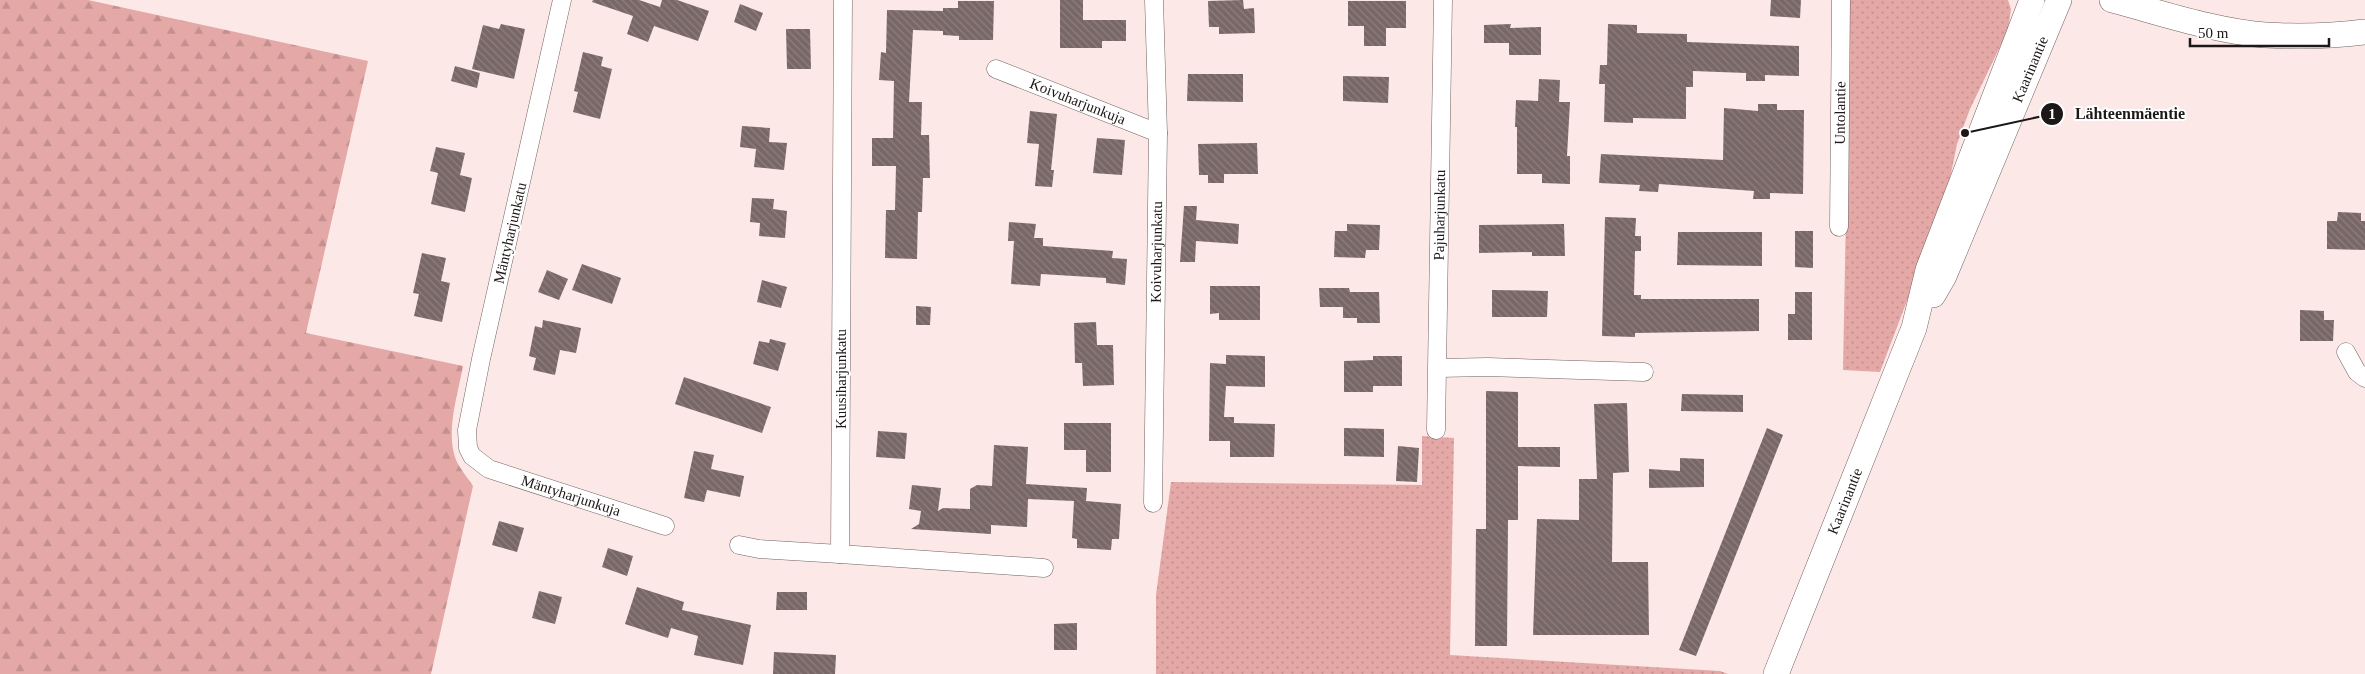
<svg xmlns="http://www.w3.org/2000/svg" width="2365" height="674" font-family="'Times New Roman',serif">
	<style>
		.green { fill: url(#green-dots) }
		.forest { fill: url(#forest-firs) }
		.building { fill: url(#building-back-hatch) }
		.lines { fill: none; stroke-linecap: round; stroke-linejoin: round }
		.street-casing { stroke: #726261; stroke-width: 19 }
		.secondary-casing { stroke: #726261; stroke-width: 26 }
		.street { stroke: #fff; stroke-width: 18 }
		.secondary { stroke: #fff; stroke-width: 25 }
		.labels { text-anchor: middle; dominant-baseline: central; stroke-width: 4; stroke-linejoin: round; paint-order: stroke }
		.street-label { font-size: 15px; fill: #1d1717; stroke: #fff }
		.leader { fill: none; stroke: #1d1717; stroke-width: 2 }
		.callout-dot { fill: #1d1717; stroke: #fff; stroke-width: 2 }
		.mark-label { font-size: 15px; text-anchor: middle; font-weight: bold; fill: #fff }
		.callout-label { font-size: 16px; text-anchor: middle; font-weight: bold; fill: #1d1717; stroke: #fff; stroke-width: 4; stroke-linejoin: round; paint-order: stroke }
	</style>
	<defs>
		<pattern id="green-dots" width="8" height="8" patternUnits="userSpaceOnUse" patternTransform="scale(1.25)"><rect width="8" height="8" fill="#e4a8a6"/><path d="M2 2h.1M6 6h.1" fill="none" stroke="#c3908e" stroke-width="1.8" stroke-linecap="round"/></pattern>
		<pattern id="forest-firs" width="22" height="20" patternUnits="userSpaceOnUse" patternTransform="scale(1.25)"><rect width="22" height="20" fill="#e4a8a6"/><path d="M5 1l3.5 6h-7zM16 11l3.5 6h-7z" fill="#c3908e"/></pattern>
		<pattern id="building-back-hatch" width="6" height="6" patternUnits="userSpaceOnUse" patternTransform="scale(1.25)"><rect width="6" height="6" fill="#786766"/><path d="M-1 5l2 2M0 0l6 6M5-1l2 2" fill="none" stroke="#8c807f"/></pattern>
	</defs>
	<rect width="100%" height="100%" fill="#fbe8e7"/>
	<path class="green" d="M1850,0H2008L2011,9L2008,30L1970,109L1957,144L1946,198L1880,372L1843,370Z
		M1422,436L1454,438L1450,655L1720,671L1728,674H1156V595L1171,482L1422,485Z"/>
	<path class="forest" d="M0,0H88L368,61L306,333L463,366C458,394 445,432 456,460C460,469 468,478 473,486L431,674H0Z"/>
	<path class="building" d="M593,0H639L660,7L662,0H677L709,11L698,41L654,26L648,42L627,34L633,16L592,2Z
		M1060,0H1083V20H1126V41H1102V48H1060Z
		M1243,0L1244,9L1254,8L1255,33L1219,34V27H1209L1208,1Z
		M1771,0H1801L1800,18L1770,16Z
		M958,1H994L993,40H959V36L943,35V31L913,30L909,102H922L921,135H929L930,178H923L922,212H918L917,259L885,258L886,210H895L896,166H872V138H893L894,81L879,80L881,52L886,53L887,10L943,11V8H958Z
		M1348,1H1406V28H1386V46H1364V26H1348Z
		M740,4L763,13L756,31L734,22Z
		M501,24L525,29L514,79L472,69L483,25L499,29Z
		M1511,24L1510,28L1541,27V55H1509V43H1484V25Z
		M1608,24L1637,25V33L1687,34V42L1799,46V76L1765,75V81H1746V73L1693,71V87H1686V119L1633,118V123L1604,122L1605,84H1599L1600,65H1607Z
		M786,29H810L811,69H787Z
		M583,52L603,57L601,66L612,69L600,119L573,112L578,92L574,91Z
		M455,66L480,73L477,88L451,81Z
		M1188,74H1243V102L1187,101Z
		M1343,76L1389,77L1388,103L1343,101Z
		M1539,79L1560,80L1559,102H1570L1567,156H1570V184L1542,183V174H1517V127H1515L1516,100L1538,101Z
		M1758,104H1777V110H1804L1803,194L1770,193V199H1753L1754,191L1659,184L1658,192L1639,191L1640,185L1599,183L1601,154L1723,160L1724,108L1758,111Z
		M1030,111L1057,114L1051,170H1054L1052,187L1035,186L1039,144L1027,143Z
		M742,126L770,128L769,142L787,143L784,170L754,167L756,149L740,147Z
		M1097,138L1125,140L1122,175L1093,173Z
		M1257,143L1258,174H1224V183H1208V175H1199L1198,144Z
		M436,147L465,153L460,175L472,178L465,212L431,204L438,173L430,171Z
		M752,198L774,199L773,209L787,211L785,238L759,236L760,223L750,222Z
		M1184,206H1197L1196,220L1239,224L1238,244L1196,241L1195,262H1180Z
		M2338,212L2361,213V221H2365V250L2327,249V221H2337Z
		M1605,217L1636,218L1635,236H1641V251H1635L1634,295H1641V299H1759V331L1635,333V337L1602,336Z
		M1009,222L1036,224L1034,238H1043V246L1113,251L1112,258L1127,259L1125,285L1106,283V278L1041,274L1040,286L1011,284L1014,241H1008Z
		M1347,224L1380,225L1379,250H1366L1365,258L1334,257L1335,231H1347Z
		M1564,224L1565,256H1532V252L1479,253V225Z
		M1795,231H1813V268L1795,267Z
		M1678,232H1762V266L1677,265Z
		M422,253L446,258L441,281L450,283L442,322L414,316L419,294L413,293Z
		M582,264L621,278L612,304L572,290Z
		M547,270L568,279L559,300L538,292Z
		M762,280L787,287L781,308L757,302Z
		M1210,286H1260V320H1219V313L1210,314Z
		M1319,288H1349L1350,292H1379L1380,323H1357V318H1343V307H1320Z
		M1492,290L1548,291L1547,317H1492Z
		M1795,292H1812V340H1788V314H1795Z
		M916,306L931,307L930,325H916Z
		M2300,310L2324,311V320H2334L2333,341H2300Z
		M543,320L581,328L576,353L560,350L555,375L533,370L536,358L529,356L535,326L542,328Z
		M1096,322L1097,345H1113L1114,385L1083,386L1082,363H1075L1074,323Z
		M770,339L786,343L778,371L753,364L759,341L769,343Z
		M1226,355L1265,356V387L1226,386L1224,417H1234V423L1275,424L1274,457H1230V441H1209L1210,363L1226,364Z
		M1373,356H1402V386H1373V392H1344V361L1373,360Z
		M684,377L771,407L762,433L675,404Z
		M1486,391L1518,392V447H1560V467L1518,466V520H1508L1507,646H1475L1476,529H1486Z
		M1682,394L1743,395V412L1681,411Z
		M1627,403L1629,472L1613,473L1612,562H1648L1649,635H1533L1537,519L1579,520V479H1597L1594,404Z
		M1064,423H1111V472H1086V450H1064Z
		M1344,428L1384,429V457L1344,456Z
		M1767,428L1783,435L1696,656L1679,650Z
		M878,431L907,433L905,459L876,457Z
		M994,445L1028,447L1026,484L1087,488L1086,501L1121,504L1119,539H1112L1111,550L1077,548V539L1072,538L1074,501L1028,499L1027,527L991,525V534L911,529L919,524L921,511L909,509L912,485L941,488L938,511L943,508L970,509V489L977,485L992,486Z
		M1398,446L1419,448L1417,482L1396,481Z
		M694,451L714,455L711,469L744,476L740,497L707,490L704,502L684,498Z
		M1680,458L1704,459V487L1649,488V469L1680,471Z
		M499,521L524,528L517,552L492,545Z
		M608,548L633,556L627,576L602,567Z
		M637,587L684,602L682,610L751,625L743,665L694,655L698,636L671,628L668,638L625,624Z
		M539,591L562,597L555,624L532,618Z
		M777,592H807V610H776Z
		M1077,623V650H1054V624Z
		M774,652L836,655L835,674H773Z"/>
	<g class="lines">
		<defs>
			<g id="street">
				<path id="s1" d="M562,0L481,359L467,430L468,448L472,456L489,469L665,526"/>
				<path d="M843,0L840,554L1044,568"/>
				<path id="s2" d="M996,69L1158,133"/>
				<path id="s3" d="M1839,227L1841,0"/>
				<path d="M2346,352L2357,372L2365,378"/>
				<path d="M1439,368L1488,367L1644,372"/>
				<path id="s4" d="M1436,430L1443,0"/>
				<path id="s5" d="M1153,503L1158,133L1154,0"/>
				<path d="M739,545L759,549L840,554"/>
			</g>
			<g id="secondary">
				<path d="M2112,0C2162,13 2214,31 2265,35C2299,37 2332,36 2365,32"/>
				<path id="s6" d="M1933,295L1944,276L2059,0"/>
				<path id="s7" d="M1776,674L1914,328L1928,270L2032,0"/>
			</g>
		</defs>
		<use href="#street" class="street-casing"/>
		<use href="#secondary" class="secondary-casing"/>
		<use href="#street" class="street"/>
		<use href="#secondary" class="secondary"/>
	</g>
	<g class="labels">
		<g class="street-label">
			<text stroke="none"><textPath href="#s6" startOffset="246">Kaarinantie</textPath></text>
			<text stroke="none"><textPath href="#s2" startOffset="88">Koivuharjunkuja</textPath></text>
			<text stroke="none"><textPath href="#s3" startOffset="114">Untolantie</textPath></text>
			<text stroke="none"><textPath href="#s4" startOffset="215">Pajuharjunkatu</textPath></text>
			<text transform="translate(510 233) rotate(-77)">Mäntyharjunkatu</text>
			<text stroke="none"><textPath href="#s5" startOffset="251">Koivuharjunkatu</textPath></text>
			<text transform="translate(841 379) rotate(-90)">Kuusiharjunkatu</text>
			<text stroke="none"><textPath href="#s1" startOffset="575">Mäntyharjunkuja</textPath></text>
			<text stroke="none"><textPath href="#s7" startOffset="186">Kaarinantie</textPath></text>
		</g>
	</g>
	<path class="leader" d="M1965 133L2052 114"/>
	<g class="callout-dot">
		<circle cx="1965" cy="133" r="5"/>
		<circle cx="2052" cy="114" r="12"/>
	</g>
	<g class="mark-label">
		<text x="2052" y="119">1</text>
	</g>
	<g class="callout-label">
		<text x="2130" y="119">Lähteenmäentie</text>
	</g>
	<path d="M2190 38v8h139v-8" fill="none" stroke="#1d1717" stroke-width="2.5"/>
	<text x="2198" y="38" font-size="15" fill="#1d1717" stroke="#ffffff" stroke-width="4" paint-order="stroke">50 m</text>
</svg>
